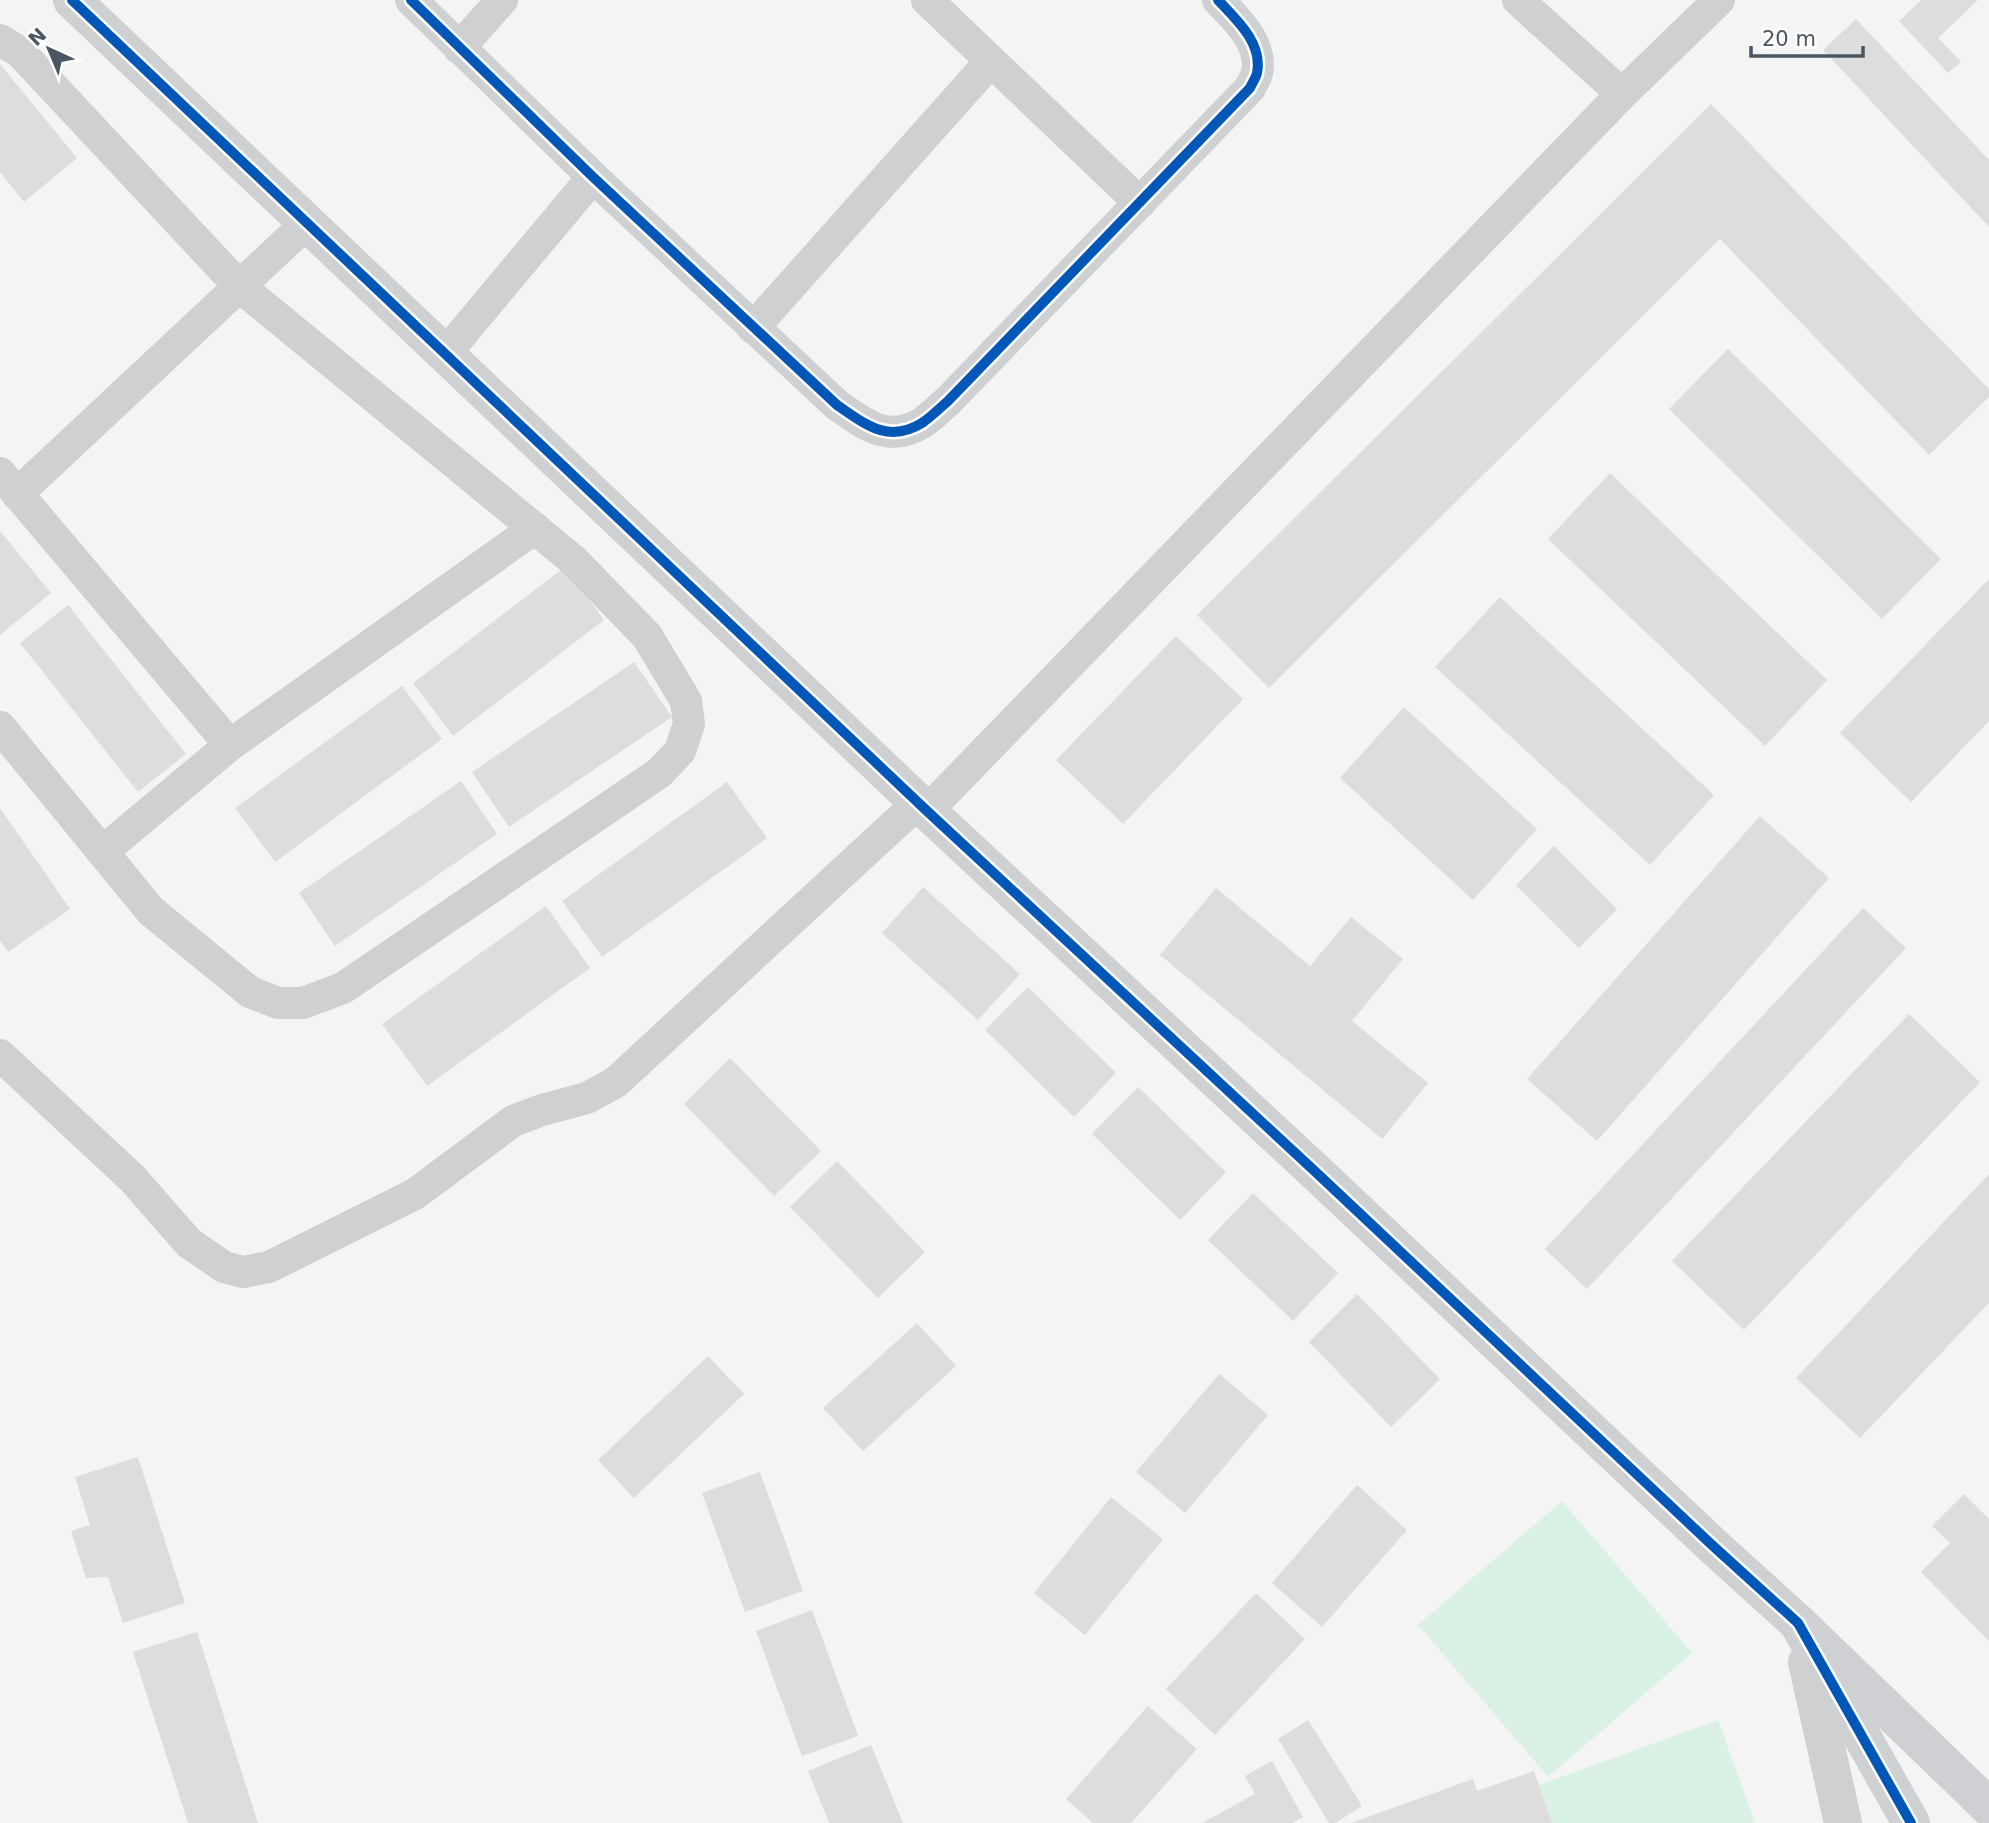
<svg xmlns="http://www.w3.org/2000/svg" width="1989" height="1823" font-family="'DejaVu Sans',sans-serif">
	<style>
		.green { fill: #d9f2e3 }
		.building { fill: #ddddde }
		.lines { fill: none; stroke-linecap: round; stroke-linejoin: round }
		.minor { stroke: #ced0d2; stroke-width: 32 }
		.tertiary { stroke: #ced0d2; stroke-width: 38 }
		.secondary { stroke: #ced0d4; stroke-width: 38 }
		.cycleway-casing { stroke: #fff; stroke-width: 15 }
		.cycleway { stroke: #0057b8; stroke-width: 10 }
	</style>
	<rect width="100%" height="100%" fill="#f4f4f4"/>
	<path class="green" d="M1562,1501L1692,1653L1548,1777L1418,1625Z
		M1718,1720L1755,1823H1552L1539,1785Z"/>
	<path class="building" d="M1921,0H1978L1938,38L1961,62L1948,73L1899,21Z
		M1856,19L1989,160V227L1823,50Z
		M0,64L77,158L24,202L0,172Z
		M1711,104L1989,389V397L1929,455L1720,239L1269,688L1197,615Z
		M1728,349L1941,559L1882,619L1669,409Z
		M1610,473L1827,680L1765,746L1548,539Z
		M0,531L51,593L0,635Z
		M565,567L604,620L453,736L413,683Z
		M1989,579V721L1911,802L1840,733Z
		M1500,597L1714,795L1650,865L1435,667Z
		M68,605L186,754L138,792L20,643Z
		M1176,636L1243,699L1123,824L1056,760Z
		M634,662L672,717L509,827L472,772Z
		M402,686L442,739L275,862L235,808Z
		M1404,707L1537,829L1473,900L1340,778Z
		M461,781L497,834L335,946L299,893Z
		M727,782L767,838L602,957L562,901Z
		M0,808L70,909L8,952L0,941Z
		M1760,816L1829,878L1597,1141L1527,1079Z
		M1554,846L1617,909L1579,948L1516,885Z
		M923,887L1020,974L978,1020L882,933Z
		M1216,888L1310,966L1351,917L1403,959L1352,1021L1428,1083L1382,1139L1160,955Z
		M546,906L590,968L427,1086L382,1024Z
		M1863,908L1906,948L1587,1289L1545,1249Z
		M1028,987L1116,1073L1074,1117L985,1030Z
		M1909,1014L1980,1082L1744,1330L1672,1261Z
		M730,1058L821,1151L774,1196L684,1104Z
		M1138,1087L1226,1172L1180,1220L1092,1134Z
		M837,1161L925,1252L878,1298L790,1207Z
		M1989,1174V1303L1860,1438L1796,1378Z
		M1253,1193L1338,1273L1293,1321L1208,1240Z
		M1357,1294L1440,1379L1391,1427L1309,1342Z
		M917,1323L956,1366L863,1451L823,1408Z
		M708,1356L744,1394L634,1498L598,1460Z
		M1219,1374L1268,1415L1185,1513L1136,1472Z
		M138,1457L185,1603L123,1623L108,1577L86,1578L71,1531L90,1525L75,1477Z
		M760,1472L803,1591L745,1612L702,1493Z
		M1357,1485L1407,1530L1322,1627L1272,1583Z
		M1964,1494L1989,1519V1641L1921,1572L1950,1543L1932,1526Z
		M1111,1497L1163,1539L1085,1635L1034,1593Z
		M1256,1593L1305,1639L1215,1735L1166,1689Z
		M812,1610L858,1736L802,1756L756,1631Z
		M197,1632L258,1823H188L133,1652Z
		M1148,1706L1197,1749L1131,1823H1093L1066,1799Z
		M1308,1720L1362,1806L1335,1823H1329L1278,1739Z
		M871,1745L903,1823H829L808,1771Z
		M1272,1761L1303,1817L1292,1823H1202L1255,1794L1245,1776Z
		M1534,1771L1552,1823H1351L1473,1779L1477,1791Z"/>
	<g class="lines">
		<path class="minor" d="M411,0L593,177L837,405C865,424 888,444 922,423C931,417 940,408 948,401L1250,88C1252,83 1256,78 1257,73C1263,43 1236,19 1218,0
			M927,0L1140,203
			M1518,0L1622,94
			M0,40L20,52L239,286L573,560L647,636L686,701L689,724L680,751L659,773L343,988L303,1003H278L250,992L151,911L0,727
			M459,48L502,0
			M753,328L991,61
			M445,354L593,177
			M0,473L230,745
			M17,494L307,223
			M927,811L1622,94L1719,0
			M102,852L230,745L535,528
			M0,1055L133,1179L189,1243L224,1267L243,1272L269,1267L415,1194L513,1121L542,1110L587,1098L616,1082L919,802"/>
		<path class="tertiary" d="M72,0L927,811L1321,1177L1712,1545L1798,1623L1911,1823
			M1807,1662L1843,1823"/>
		<path class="secondary" d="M1798,1623L1989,1807"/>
		<defs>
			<path id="cycleway" d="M72,0L927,811L1321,1177L1712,1545L1798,1623L1911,1823
				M411,0L593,177L837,405C865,424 888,444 922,423C931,417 940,408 948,401L1250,88C1252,83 1256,78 1257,73C1263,43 1236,19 1218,0"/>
		</defs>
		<use href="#cycleway" class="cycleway-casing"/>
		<use href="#cycleway" class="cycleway"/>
	</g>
	<g transform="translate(49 49) rotate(316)" stroke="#ffffff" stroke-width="5" paint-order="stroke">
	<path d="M0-5L12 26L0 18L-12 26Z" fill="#4a5661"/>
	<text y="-10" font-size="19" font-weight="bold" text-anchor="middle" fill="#4a5661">N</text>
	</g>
	<path d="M1751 46v10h112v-10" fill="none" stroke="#4a5661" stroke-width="3.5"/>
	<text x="1762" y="46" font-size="21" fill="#4a5661" stroke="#ffffff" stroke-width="5" paint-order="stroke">20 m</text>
</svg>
